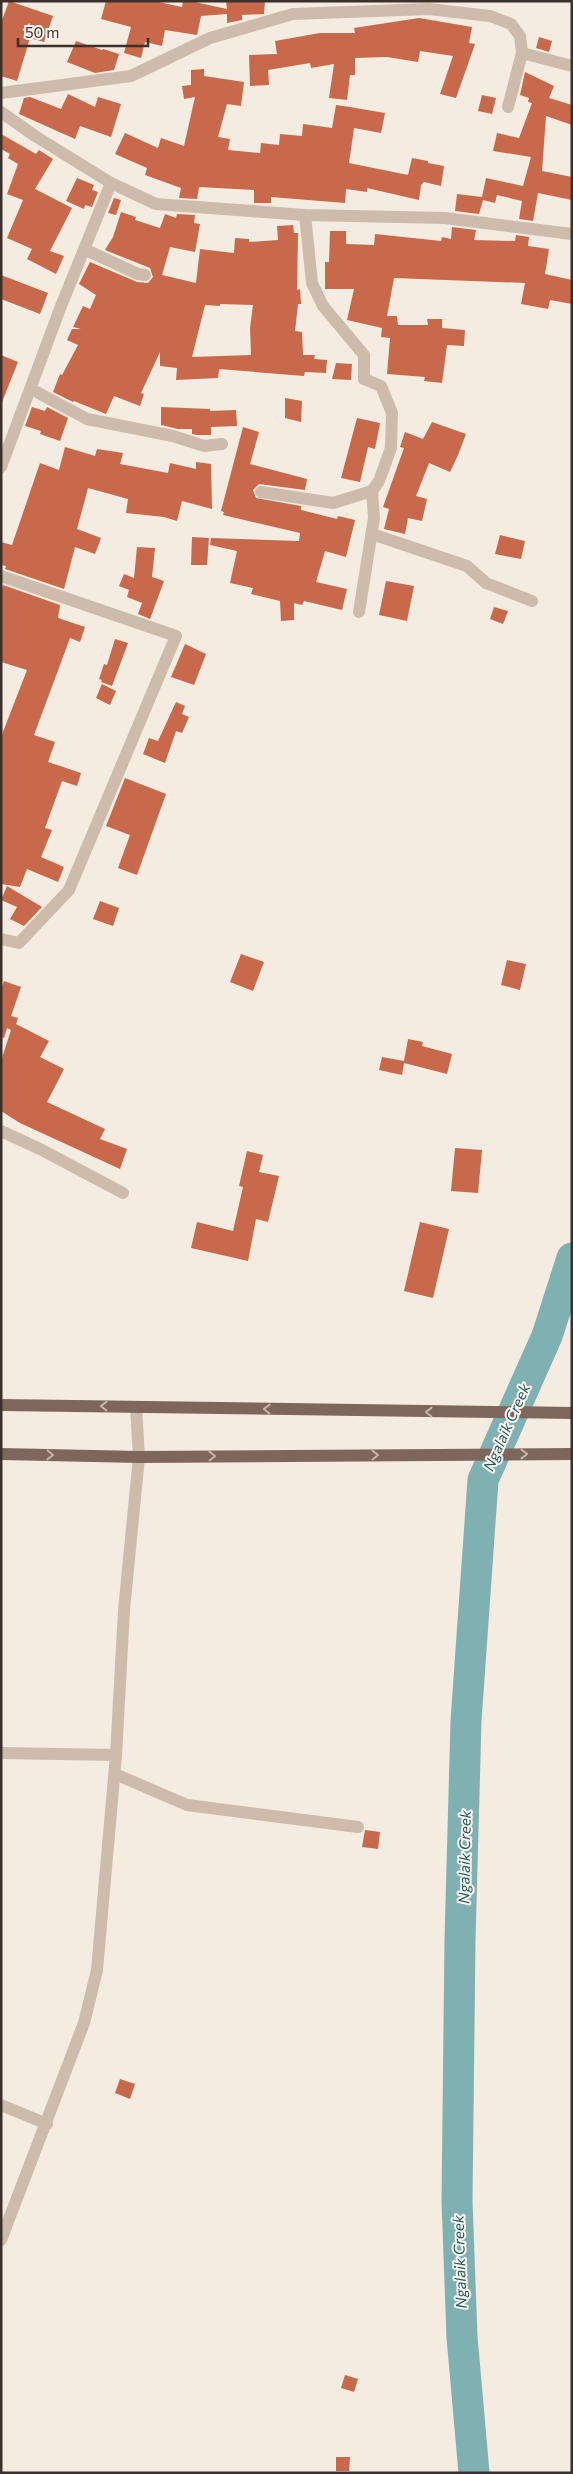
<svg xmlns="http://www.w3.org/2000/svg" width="573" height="2474" font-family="Commissioner,sans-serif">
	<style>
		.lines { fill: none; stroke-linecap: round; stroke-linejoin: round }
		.river { stroke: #7fb0b2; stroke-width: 31 }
		.building { fill: #c8694b; fill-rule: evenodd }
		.minor { stroke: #cdbbac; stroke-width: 12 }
		.major { stroke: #7d675c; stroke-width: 12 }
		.oneway { stroke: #c2b5ac }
		.labels { text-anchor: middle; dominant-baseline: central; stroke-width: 4; stroke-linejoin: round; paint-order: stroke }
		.water-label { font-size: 15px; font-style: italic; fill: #1f5a5e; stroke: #fbf5ee }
	</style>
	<rect width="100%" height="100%" fill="#f4ebe1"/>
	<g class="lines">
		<path class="river" d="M474,2473L462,2337L457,2201L460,1940L466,1721L483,1480L547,1336L572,1258"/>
	</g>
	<path class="building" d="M9,1L53,16L44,42L30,38L17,81L1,76V23Z
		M106,1H154L182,7L183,1H190L227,9L226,1H265L264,14L242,15V20L227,23V14L201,16L197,35L165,30L162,46L145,42L141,58L124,53L131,27L101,19Z
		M419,18L472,27L469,43L475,44L456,98L440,94L453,56L420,51L418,62L387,57L355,58V75H350L347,100L329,98L334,64L311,68L310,63L268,70L269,85L250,86L249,55L277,54L275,41L320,33H355L354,28Z
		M539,37L552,41L549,52L536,48Z
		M76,41L102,50L103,49L119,54L114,70L95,73L67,62Z
		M204,69V76L244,82L241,106L227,104L218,137L230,139L228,150L260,153L261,143L279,145L280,134L302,136L303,124L332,128L336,105L350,107L385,113L381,133L354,128L349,163L408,175L412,158L428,161V163L444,166L441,186L424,182L421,185L419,200L367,188V192L346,189L345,203L271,197V203H254V190L199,187L197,199L179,198L181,188L145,175L147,168L115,154L125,133L158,148L161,138L184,146L195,97L184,99L182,86L191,85V70Z
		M525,72L554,86L549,98L572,105V125L546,116L542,171L572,177V200L538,193L533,221L519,219L522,201L497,195L495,203L483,200L479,214L455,211L457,194L482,197L486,178L523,186L531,157L493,151L497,133L519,138L532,103L528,102L529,98L520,95Z
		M68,94L95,107L98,97L121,104L111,137L80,126L75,139L19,114L24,98L30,97L61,109Z
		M482,95L496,98L492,114L478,111Z
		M1,134L36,154L39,150L53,159L35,189L72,208L50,251L64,256L56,274L27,259L32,249L7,238L23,200L7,194L18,164L8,158L10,154L1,149Z
		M77,178L94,185L92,190L98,192L92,207L85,205L84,209L66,201Z
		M114,198L121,200L116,215L108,213Z
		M121,212L136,217L135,220L160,228L165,214L176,218L177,214L195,215L194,223L200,224L195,252L170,247L162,275L196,283L200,249L234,253L235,238L249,239V242L278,240L277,226L293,225L294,233H298L297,290L300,289L301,304H298L295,331L302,332L303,355H315L314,359L327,360L326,373L305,372L304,376L219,369L218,378L176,380L177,368L160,366V352L141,393L144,394L140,406L114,396L106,414L74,401L73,402L53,392L60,374L62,375L78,345L67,340L72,329H81L73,327L83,306L90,309L96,295L79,284L90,262L137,282L148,283L153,277L150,268L105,250L113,237ZM220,304L253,305L250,328L251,355L192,357L205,305L220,306Z
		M452,227L476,230L474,240L515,241L516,235L529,237L528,246L549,249L545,274L572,280V304L550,300L548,309L521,304L525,283L394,278L387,316H397L398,325H428L427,319H442V328L465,330L464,346L447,345L442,383L424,381L425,377L387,374L390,338L381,337L382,328L347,320L354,289H325V262H329L330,231H346V244L374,245L375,234L441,241L442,237L451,239Z
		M1,275L48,293L40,314L1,299Z
		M1,355L18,362L2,402H1Z
		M336,363L352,364L351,380L332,379Z
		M285,398L302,401L301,422L285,418Z
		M32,407L45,411L47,407L68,418L60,441L40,434L41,431L25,426Z
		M161,407L210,409V411L236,410L237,426L211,427V435H197L192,434V429H178L161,425Z
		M357,418L380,423L375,449L368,447L360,482L341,478Z
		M432,422L466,434L458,455L450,472L429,463L416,496L427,499L422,521L408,518L405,534L384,529L389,509L383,507L404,448L400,447L405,432L423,439Z
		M243,427L259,432L250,464L307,479L305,490L259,484L253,490L256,498L301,506V510L337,519L338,516L355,520L346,557L325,551L316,582L347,589L342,610L304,601L302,605L294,603V620L281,621L280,601L251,594L253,588L230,583L237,551L210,545L211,538L299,541L300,533L223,515L224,512L221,511Z
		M65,447L95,456L97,449L123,453L120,464L168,473L170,463L196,469V462L211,464L212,509L182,501L177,521L164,517L126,513L128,499L88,488L77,529L101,538L95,554L75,547L64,589L5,569L6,566L1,565V542L12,545L40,463L59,470Z
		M500,535L525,541L521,559L495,554Z
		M192,537L209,538L207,565H191Z
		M137,547L155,548L152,577L164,581L150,619L138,614L142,603L127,597L129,590L119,586L124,574L134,578Z
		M386,581L414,586L407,621L379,615Z
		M3,585L60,605L58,618L85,627L80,642L70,638L34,735L55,742L48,762L81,773L77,786L62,781L45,828L52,830L41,857L64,867L58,882L27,869L20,887L1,884V737L27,670L1,662V592Z
		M494,607L508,611L503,624L490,619Z
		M115,639L128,643L112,686L101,682L102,680L99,679L104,664L107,665Z
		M185,644L206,654L194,685L171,677Z
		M102,684L116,691L110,705L96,698Z
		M176,702L185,706L182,714L189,717L182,733L176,731L165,763L143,754L149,738L158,741Z
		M125,778L166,794L137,875L118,868L130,835L106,826Z
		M7,886L42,907L24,926L10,919L17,907L1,900Z
		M100,901L119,908L113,926L93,919Z
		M241,954L264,962L253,991L230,982Z
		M507,960L526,964L520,990L501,985Z
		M4,981L21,987L11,1016L18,1018L16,1024L49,1041L40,1057L64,1069L47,1102L105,1129L100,1139L127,1149L120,1169L20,1123L1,1111V1061L11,1030L7,1028L4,1038L1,1037V988Z
		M408,1039L423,1042L422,1046L452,1054L447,1074L404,1063L402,1075L379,1070L382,1057L404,1061Z
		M455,1148L482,1150L478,1193L451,1191Z
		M247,1151L263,1155L259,1172L279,1176L268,1222L256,1219L248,1261L191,1248L197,1222L233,1231L243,1187L239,1186Z
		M420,1222L449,1229L433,1298L404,1291Z
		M365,1830L380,1832L378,1849L362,1847Z
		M120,2079L135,2084L130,2099L115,2093Z
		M345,2375L358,2379L354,2392L341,2388Z
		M336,2457H350L349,2471H336Z"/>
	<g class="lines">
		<path class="minor" d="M522,53L572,66
			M1,93L131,76L210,38L293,14L429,9L490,16L511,24L520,36L522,53L508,107
			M1,112L35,136L111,183L156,204L305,215L445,218L572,234
			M305,215L312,283L323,306L364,355V379L381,386L392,413L391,448L379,481L372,491L374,518L359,612
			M84,249L138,274L145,275
			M31,389L87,419L173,436L204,446L222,444
			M1,467L61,306L111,183
			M261,492L333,503L372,491
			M372,534L467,566L486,583L532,601
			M1,576L176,636L69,890L19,943L1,939
			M1,1131L40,1149L123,1193
			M1,1753L116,1755
			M115,1774L187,1805L358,1827
			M1,2105L47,2124
			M1,2240L84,2023L97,1970L116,1755L124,1610L139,1457L136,1407"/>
		<path class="major" d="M1,1405L572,1413
			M1,1454L139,1457L572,1454"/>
	</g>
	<defs><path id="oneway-chevron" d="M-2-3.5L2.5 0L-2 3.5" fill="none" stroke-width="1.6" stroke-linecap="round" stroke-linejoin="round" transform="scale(1.25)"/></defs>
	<g class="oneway">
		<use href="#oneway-chevron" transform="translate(104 1406) rotate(-179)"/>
		<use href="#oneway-chevron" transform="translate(267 1409) rotate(-179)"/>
		<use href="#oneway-chevron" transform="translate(429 1412) rotate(-179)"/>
		<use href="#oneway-chevron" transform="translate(524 1454)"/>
		<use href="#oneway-chevron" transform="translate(50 1455) rotate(1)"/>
		<use href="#oneway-chevron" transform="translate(375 1455) rotate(-1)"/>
		<use href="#oneway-chevron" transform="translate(212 1456) rotate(-1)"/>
	</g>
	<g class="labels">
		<g class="water-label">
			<text transform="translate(506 1427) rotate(-66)">Ngalaik Creek</text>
			<text transform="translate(464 1857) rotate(-89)">Ngalaik Creek</text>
			<text transform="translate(459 2262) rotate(-92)">Ngalaik Creek</text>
		</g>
	</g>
	<rect width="573" height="2474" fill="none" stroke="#3b302b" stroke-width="5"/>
	<path d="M18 38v8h130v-8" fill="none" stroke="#3b302b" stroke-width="2.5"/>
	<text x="25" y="38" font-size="15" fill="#3b302b" stroke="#fbf5ee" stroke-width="4" paint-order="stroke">50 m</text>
</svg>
